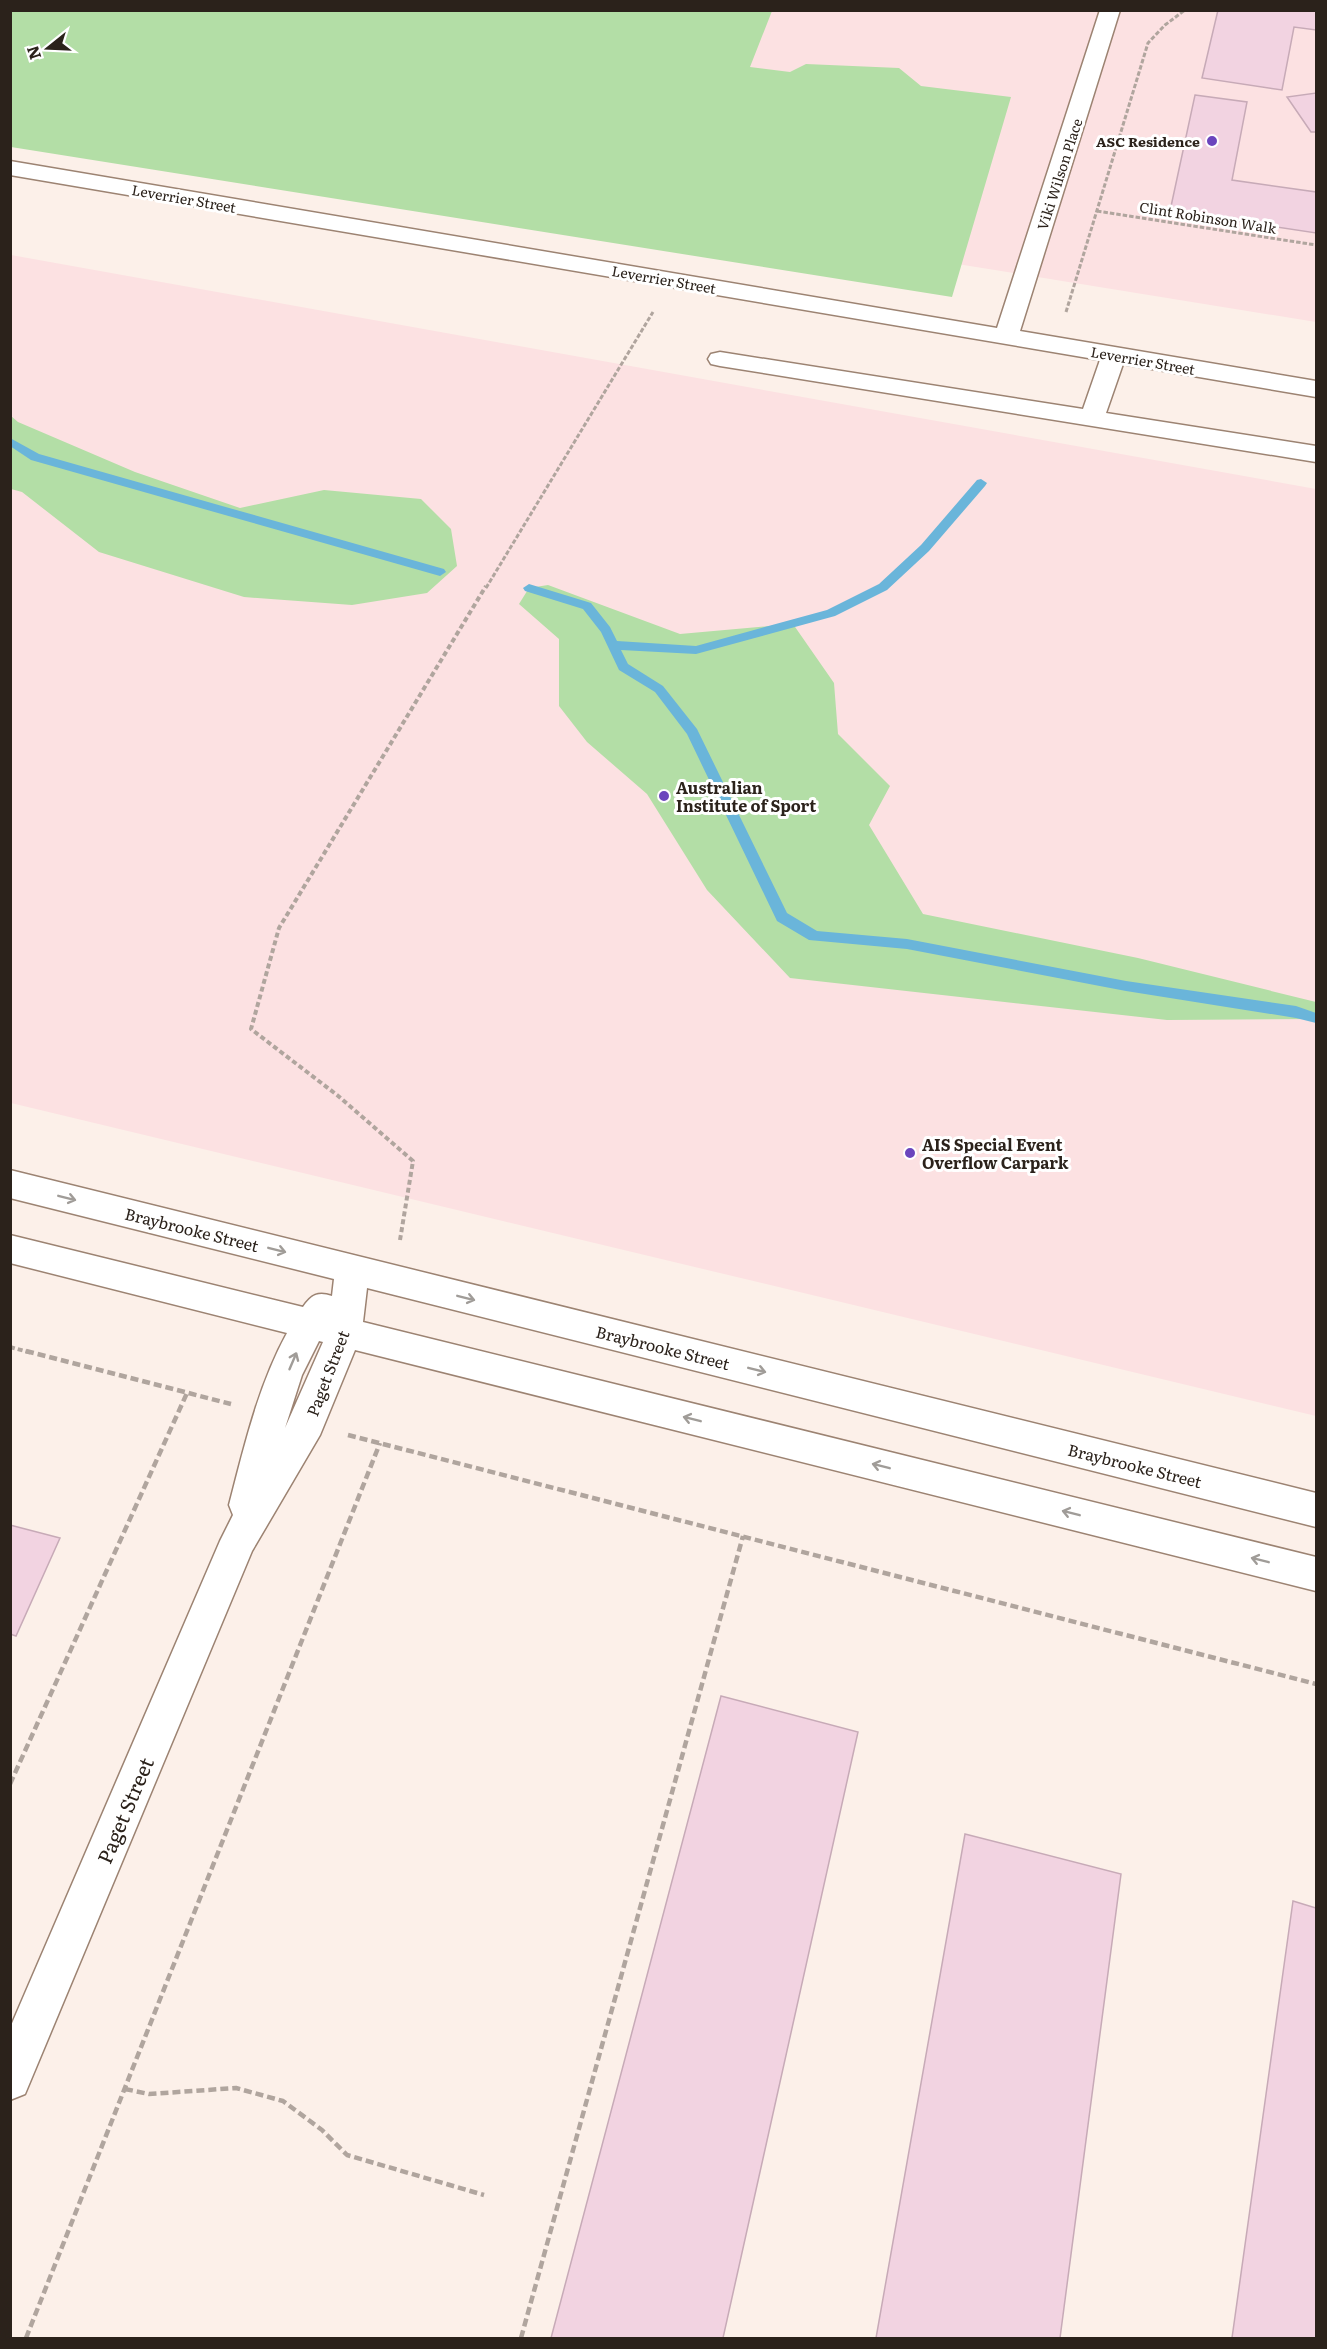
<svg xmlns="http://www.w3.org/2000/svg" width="1327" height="2349" font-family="Literata,serif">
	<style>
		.education { fill: #fce1e2 }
		.green { fill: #b3dea6 }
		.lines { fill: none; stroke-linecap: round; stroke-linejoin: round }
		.stream { fill: #6ab5da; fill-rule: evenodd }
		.building { fill: #f2d3e1; stroke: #c7aab7; stroke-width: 1.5 }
		.minor-casing { stroke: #9c8372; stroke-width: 3 }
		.path-far2 { stroke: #b0a59e; stroke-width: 3; stroke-dasharray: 4.5 2; stroke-linecap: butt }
		.path-far1 { stroke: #b0a59e; stroke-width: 4; stroke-dasharray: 5 3; stroke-linecap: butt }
		.path { stroke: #b0a59e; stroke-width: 4.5; stroke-dasharray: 8 4; stroke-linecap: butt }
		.minor { fill: #fff; fill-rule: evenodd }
		.oneway { stroke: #a09c98 }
		.poi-dot { fill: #6b45bd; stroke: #fff; stroke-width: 2 }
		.labels { text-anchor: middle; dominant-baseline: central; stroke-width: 6; stroke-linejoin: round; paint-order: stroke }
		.far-poi-label { font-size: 14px; font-weight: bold; fill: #2b221b; stroke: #fff; text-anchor: end }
		.far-street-label { font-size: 14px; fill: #2b221b; stroke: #fff }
		.poi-label { font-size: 16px; font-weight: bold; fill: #2b221b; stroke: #fff; text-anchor: start }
		.street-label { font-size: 16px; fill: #2b221b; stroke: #fff }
		.near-street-label { font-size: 20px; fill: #2b221b; stroke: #fff }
	</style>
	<rect width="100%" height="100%" fill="#fcf0e9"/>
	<path class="education" d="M12,10L1316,11V322L11,111Z
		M11,255L1316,489V1416L11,1103Z"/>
	<path class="green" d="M10,11H772L750,67L790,72L806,64L899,68L921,86L1011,97L952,297L11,147Z
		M11,416L18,422L135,472L240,508L324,490L421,499L451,529L457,566L427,593L352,605L244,597L99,552L22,492L11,489Z
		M548,585L680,634L793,624L834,683L838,734L890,786L869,825L923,914L1138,958L1316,1002V1019L1167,1020L790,978L707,890L647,794L587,742L559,706V639L519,604L529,588Z"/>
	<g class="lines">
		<path class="stream" d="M10,438L39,454L444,569L446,572L440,576L31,460L10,446Z
			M981,479L987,483L985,486L929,551L887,590L835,616L696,654L621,650L628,664L663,686L697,729L787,913L817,931L907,939L1126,981L1296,1006L1316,1013V1023L1296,1018L1126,991L907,949L809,940L777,921L687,734L655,692L619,670L601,632L583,609L525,591L523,588L529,584L591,603L610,627L617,641L696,646L827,610L879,584L921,545L977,480Z"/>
	</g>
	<path class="building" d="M1218,10H1316V30L1294,27L1282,90L1202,78Z
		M1316,93V132H1311L1287,97Z
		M1195,95L1247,102L1232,180L1316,192V233L1170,211Z
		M10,1525L60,1538L16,1636L10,1634Z
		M721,1696L858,1732L723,2338H551Z
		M965,1834L1121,1874L1060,2338H876Z
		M1293,1901L1316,1908V2338H1232Z"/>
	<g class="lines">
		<defs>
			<path id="minor" d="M1100,10H1120L1020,331L1316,381V397L1123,364L1106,413L1316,446V462L720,366L711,364L708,359L711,354L720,352L1083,409L1100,360L10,175V161L997,328Z
				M10,1170L1316,1493V1527L367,1288L363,1322L1316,1557V1591L355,1350L320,1435L252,1551L25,2094L10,2100V2028L220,1541L233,1515L229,1505C244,1447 258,1386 287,1333L10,1263V1235L303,1307C311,1295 318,1291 332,1296L334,1279L10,1198ZM319,1341L323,1342L285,1428L302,1375Z"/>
		</defs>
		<use href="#minor" class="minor-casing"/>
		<path class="path-far2" d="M1097,211L1316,245
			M1066,312L1148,43L1165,25L1185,10
			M486,588L653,312"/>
		<path class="path-far1" d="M400,1240L413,1161L337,1095L251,1029L279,928L486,586
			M10,1347L32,1353"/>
		<path class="path" d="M26,1351L231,1404
			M348,1435L1316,1684
			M10,1784L187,1393
			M125,2089L149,2094L236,2088L283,2101L322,2130L347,2155L484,2195
			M26,2338L380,1443
			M521,2338L743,1536"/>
		<use href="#minor" class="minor"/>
	</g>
	<defs><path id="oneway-shaft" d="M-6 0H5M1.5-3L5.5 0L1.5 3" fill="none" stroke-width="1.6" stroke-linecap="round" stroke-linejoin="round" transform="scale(1.5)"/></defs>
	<g class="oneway">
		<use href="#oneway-shaft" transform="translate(67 1198) rotate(14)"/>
		<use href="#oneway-shaft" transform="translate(277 1250) rotate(14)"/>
		<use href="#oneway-shaft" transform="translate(466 1298) rotate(14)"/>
		<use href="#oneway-shaft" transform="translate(293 1361) rotate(-67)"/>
		<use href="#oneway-shaft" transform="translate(757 1370) rotate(14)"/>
		<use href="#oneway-shaft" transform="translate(692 1419) rotate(-166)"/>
		<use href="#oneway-shaft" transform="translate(881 1466) rotate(-166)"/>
		<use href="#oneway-shaft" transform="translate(1071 1513) rotate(-166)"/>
		<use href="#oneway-shaft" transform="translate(1260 1560) rotate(-166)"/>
	</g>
	<g class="poi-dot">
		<circle cx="1212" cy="141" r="6"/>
		<circle cx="664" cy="796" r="6"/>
		<circle cx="910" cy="1153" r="6"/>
	</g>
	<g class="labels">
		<g class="far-poi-label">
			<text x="1200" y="141">ASC Residence</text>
		</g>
		<g class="far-street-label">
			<text transform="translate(1059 174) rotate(-72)">Viki Wilson Place</text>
			<text transform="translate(184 198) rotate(10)">Leverrier Street</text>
			<text transform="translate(1208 217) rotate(9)">Clint Robinson Walk</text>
			<text transform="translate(664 279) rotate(10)">Leverrier Street</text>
			<text transform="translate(1143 360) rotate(10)">Leverrier Street</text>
		</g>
		<g class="poi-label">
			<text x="676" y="787">Australian<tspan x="676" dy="18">Institute of Sport</tspan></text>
			<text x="922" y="1144">AIS Special Event<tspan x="922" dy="18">Overflow Carpark</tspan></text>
		</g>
		<g class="street-label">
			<text transform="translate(192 1229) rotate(14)">Braybrooke Street</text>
			<text transform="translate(663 1347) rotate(14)">Braybrooke Street</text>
			<text transform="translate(327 1373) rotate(-69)">Paget Street</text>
			<text transform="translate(1135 1465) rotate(14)">Braybrooke Street</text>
		</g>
		<g class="near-street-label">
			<text transform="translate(124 1810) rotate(-67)">Paget Street</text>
		</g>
	</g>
	<rect width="1327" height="2349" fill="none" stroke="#2b221b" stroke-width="24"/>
	<g transform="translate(48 48) rotate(252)" stroke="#ffffff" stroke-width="4.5" paint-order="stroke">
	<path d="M0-4.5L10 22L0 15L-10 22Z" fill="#2b221b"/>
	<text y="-9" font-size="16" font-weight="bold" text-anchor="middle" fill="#2b221b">N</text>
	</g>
</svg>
